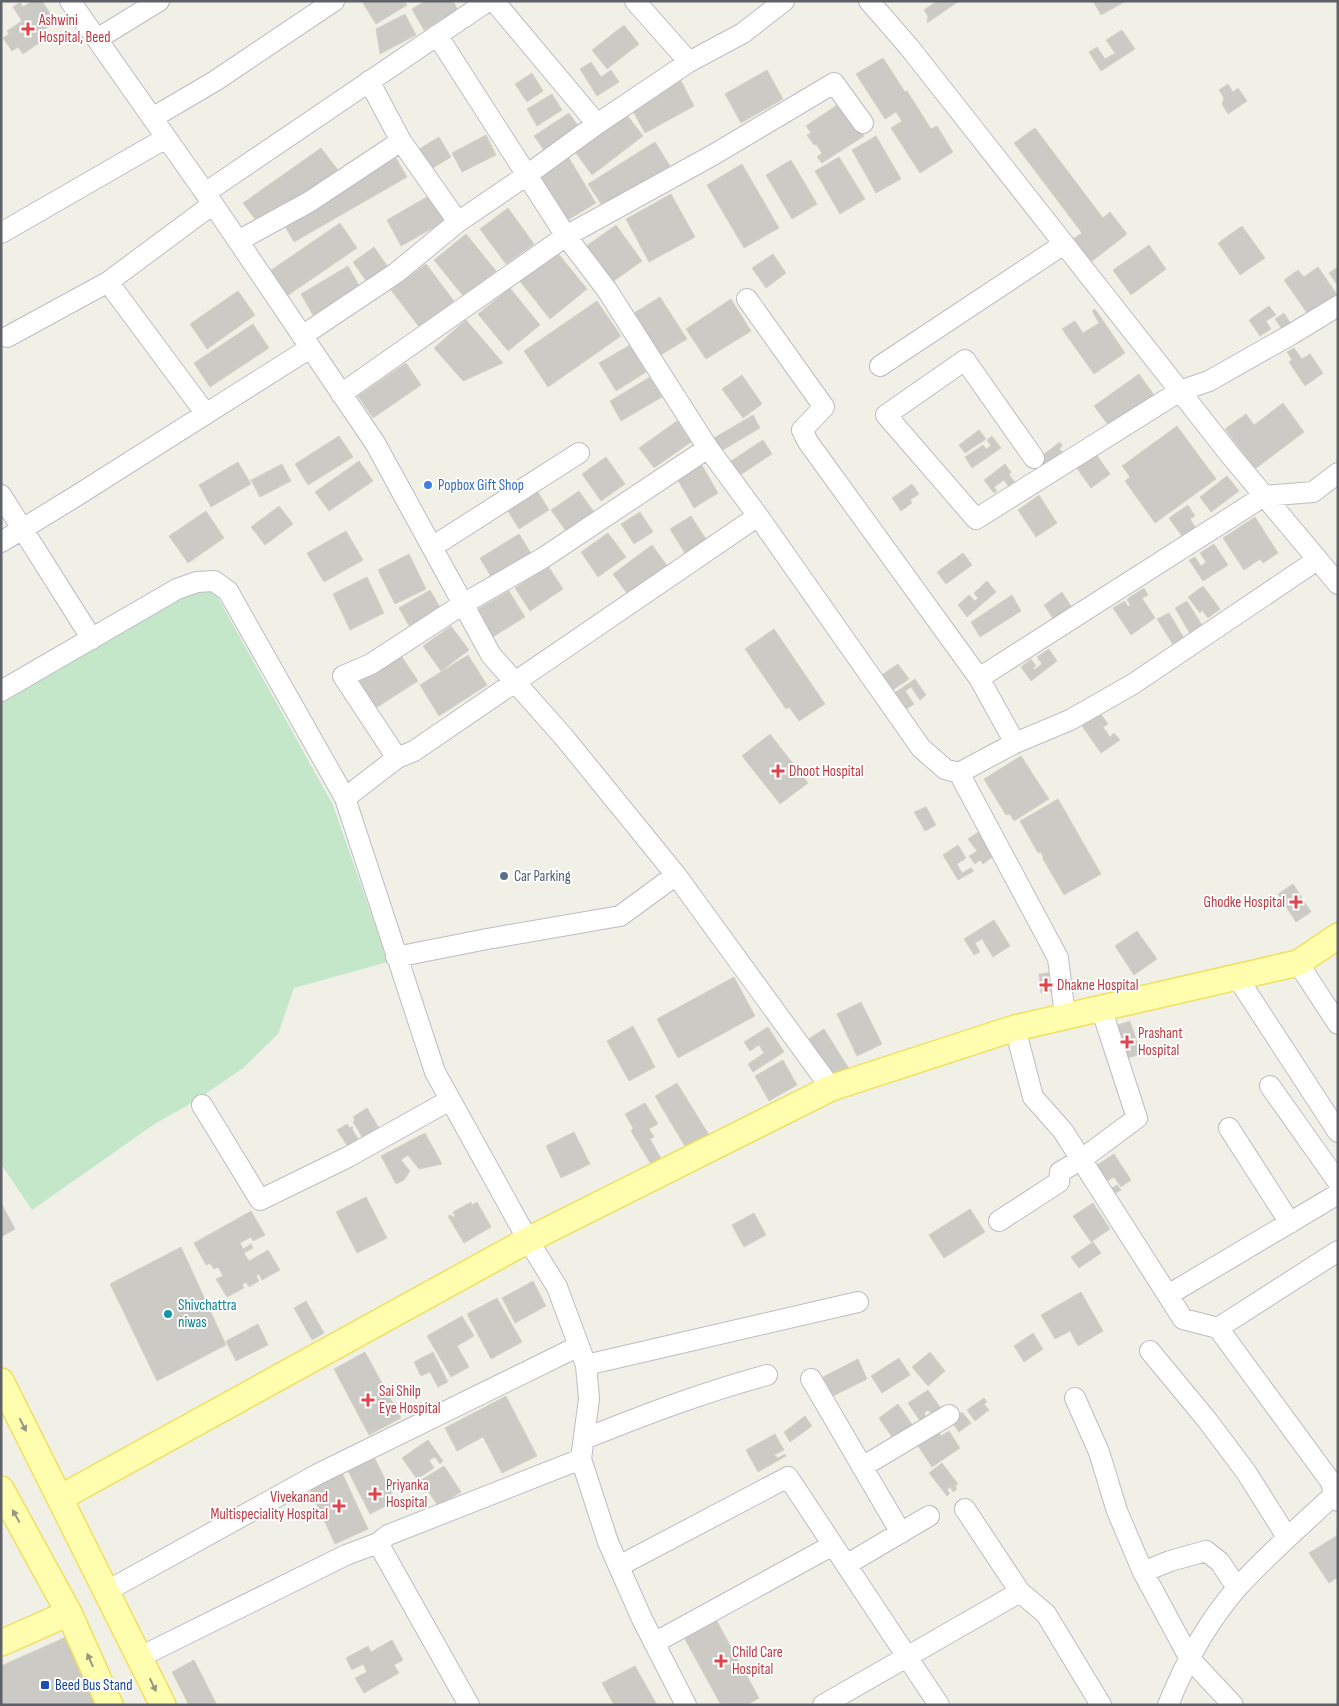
<svg xmlns="http://www.w3.org/2000/svg" width="1339" height="1706" font-family="'Sofia Sans Condensed',sans-serif">
	<style>
		.green { fill: #c4e7ca }
		.building { fill: #cccac4; stroke: #d5d3c5 }
		.lines { fill: none; stroke-linecap: round; stroke-linejoin: round }
		.minor-casing { stroke: #bbbdc2; stroke-width: 22 }
		.major-casing { stroke: #f1e05f; stroke-width: 28 }
		.minor { stroke: #fff; stroke-width: 20 }
		.major { stroke: #fefeae; stroke-width: 25 }
		.oneway { fill: #969880 }
		.health-dot { fill: #e0444e; stroke: #fff; stroke-width: 2 }
		.shop-dot { fill: #3f7fe0; stroke: #fff; stroke-width: 2 }
		.service-dot { fill: #5c6f8a; stroke: #fff; stroke-width: 2 }
		.culture-dot { fill: #0f9aa8; stroke: #fff; stroke-width: 2 }
		.transit-dot { fill: #1a4fb4; stroke: #fff; stroke-width: 2 }
		.labels { text-anchor: middle; dominant-baseline: central; stroke-width: 4; stroke-linejoin: round; paint-order: stroke }
		.health-label { font-size: 15px; fill: #be3a42; stroke: #fff; text-anchor: start }
		.shop-label { font-size: 15px; fill: #366cbe; stroke: #fff; text-anchor: start }
		.service-label { font-size: 15px; fill: #4e5e75; stroke: #fff; text-anchor: start }
		.culture-label { font-size: 15px; fill: #0d838f; stroke: #fff; text-anchor: start }
		.transit-label { font-size: 15px; fill: #164399; stroke: #fff; text-anchor: start }
	</style>
	<rect width="100%" height="100%" fill="#f0f0e7"/>
	<path class="green" d="M202,587L216,594L333,805L388,962L294,988L278,1034L242,1069L190,1104L156,1123L32,1210L1,1164V701Z"/>
	<path class="building" d="M32,1H42L55,21L45,29L49,36L23,54L18,47L12,51L3,38L9,34L7,31L22,21L13,7L20,2L23,7Z
		M365,1H404L407,5L376,24L363,3Z
		M425,1H453L458,10L424,30L412,9Z
		M937,1H959L927,23L928,16L924,10Z
		M1093,1H1126L1101,15Z
		M405,14L416,35L380,54L376,29Z
		M624,25L639,44L607,69L592,50Z
		M1122,30L1135,49L1101,71L1089,52L1097,47L1105,59L1115,53L1106,40Z
		M883,58L905,92L907,91L931,129L937,126L953,152L920,173L891,128L902,121L896,112L885,119L856,74Z
		M591,62L601,77L611,70L619,82L597,96L580,69Z
		M767,70L783,99L741,123L725,94Z
		M532,73L543,91L527,102L515,84Z
		M680,79L694,106L645,133L630,106Z
		M1228,84L1233,92L1238,88L1247,101L1228,114L1222,104L1224,98L1219,90Z
		M552,94L562,110L537,126L527,109Z
		M840,103L864,136L822,163L817,157L822,153L816,144L814,145L807,135L811,133L806,126Z
		M569,113L581,130L546,153L534,136Z
		M627,115L643,136L592,175L576,153Z
		M1035,128L1103,218L1110,212L1127,234L1091,262L1073,239L1082,233L1014,143Z
		M486,135L496,155L462,172L452,153Z
		M876,136L901,179L876,193L852,150Z
		M439,137L451,157L428,171L416,151Z
		M655,142L670,166L603,207L588,184Z
		M321,148L338,170L260,226L243,203Z
		M839,157L865,199L840,214L815,171Z
		M396,158L407,177L294,242L283,223Z
		M569,158L596,203L563,223L536,178Z
		M791,160L817,204L792,219L766,175Z
		M742,164L779,228L744,248L707,185Z
		M432,194L447,220L401,246L387,220Z
		M671,194L695,237L649,262L626,219Z
		M508,208L534,244L506,264L480,229Z
		M340,223L357,248L284,298L267,273Z
		M616,225L642,261L611,283L585,247Z
		M1242,226L1265,258L1240,275L1218,243Z
		M466,234L496,271L464,297L434,260Z
		M1149,245L1166,269L1131,295L1113,270Z
		M374,247L388,267L367,282L353,262Z
		M556,251L587,289L550,319L519,280Z
		M773,254L786,273L766,288L752,268Z
		M426,264L454,301L420,328L391,290Z
		M348,266L360,287L313,315L301,294Z
		M1318,267L1338,296V302L1312,320L1284,280L1298,270L1304,277Z
		M1338,267V286L1329,273Z
		M510,288L540,325L508,351L478,314Z
		M238,291L255,315L207,349L190,324Z
		M660,297L687,339L657,357L631,315Z
		M731,299L751,331L706,359L686,329Z
		M597,301L621,336L548,387L524,351Z
		M1269,306L1276,315L1266,321L1271,329L1260,336L1249,320Z
		M1095,309L1125,353L1094,374L1062,329L1075,321L1083,333L1099,323L1092,311Z
		M1284,313L1294,329L1286,335L1275,319Z
		M466,320L503,363L463,381L434,348Z
		M253,324L269,348L210,387L194,363Z
		M630,345L646,372L616,391L599,363Z
		M1294,348L1302,359L1310,354L1323,373L1305,386L1289,362L1292,360L1287,352Z
		M406,363L421,385L373,418L358,396Z
		M1139,374L1154,395L1109,426L1094,406Z
		M742,375L762,404L743,418L722,389Z
		M650,377L662,397L621,421L610,401Z
		M1283,403L1304,432L1255,469L1225,429L1246,414L1254,425Z
		M753,415L760,428L716,454L709,441Z
		M677,421L691,442L654,468L639,448Z
		M1177,426L1216,479L1155,523L1125,481L1130,477L1122,466Z
		M979,430L986,439L965,453L959,445Z
		M339,436L353,457L308,485L295,464Z
		M992,436L1001,448L972,468L965,457L983,445L986,449L991,446L987,440Z
		M763,440L772,454L734,479L725,465Z
		M1060,442L1062,446L1059,449L1069,457L1045,474L1035,461Z
		M1095,453L1110,474L1091,488L1076,467Z
		M606,457L625,484L601,501L582,474Z
		M359,461L373,481L329,511L315,492Z
		M238,462L251,484L211,507L199,485Z
		M700,462L718,493L694,508L676,477Z
		M282,464L291,481L260,497L251,480Z
		M1005,464L1011,472L1009,475L1015,482L1009,487L1004,480L994,487L997,491L994,493L984,480Z
		M1227,476L1239,491L1211,512L1200,497Z
		M912,484L919,494L910,500L912,503L901,511L892,498Z
		M579,491L594,512L566,531L551,510Z
		M538,492L549,510L519,529L508,511Z
		M1039,495L1057,523L1036,537L1018,510Z
		M1188,505L1195,516L1190,519L1200,534L1187,543L1169,518Z
		M279,506L293,524L265,545L251,527Z
		M206,511L224,538L188,563L169,536Z
		M640,512L653,532L634,544L621,524Z
		M691,516L707,541L686,555L670,529Z
		M1255,517L1278,553L1263,563L1260,559L1244,570L1223,538Z
		M346,531L363,560L324,582L307,553Z
		M608,533L626,557L598,577L581,552Z
		M519,534L532,555L493,580L480,558Z
		M1214,544L1228,565L1203,581L1189,560L1195,557L1201,566L1206,562L1200,553Z
		M652,545L668,567L629,596L613,574Z
		M963,553L972,565L946,584L937,572Z
		M409,554L426,589L395,604L378,570Z
		M548,566L563,589L530,611L515,588Z
		M367,577L384,613L350,630L333,594Z
		M987,581L996,592L967,617L958,605L969,595L975,601L978,598L974,593Z
		M1203,586L1220,609L1208,618L1202,610L1200,613L1188,597Z
		M1144,588L1148,595L1142,598L1155,618L1131,635L1113,608L1125,601L1128,607L1130,605L1127,599Z
		M430,590L442,611L411,629L399,608Z
		M509,591L525,617L491,638L475,611Z
		M1062,592L1076,614L1058,626L1044,605Z
		M1012,595L1021,611L980,637L971,622Z
		M1187,601L1205,630L1192,637L1175,608Z
		M1169,613L1188,645L1177,651L1157,619Z
		M451,626L469,650L441,671L423,646Z
		M774,629L825,704L799,721L789,707L786,709L745,649Z
		M1049,649L1057,661L1031,681L1021,667L1031,659L1036,666L1033,668L1034,670L1042,664L1037,657Z
		M400,654L418,681L374,709L357,683Z
		M468,655L487,685L439,716L420,685Z
		M898,664L909,679L885,695L880,676Z
		M915,679L926,695L920,700L911,687L905,691L914,704L899,714L887,698Z
		M1100,713L1108,724L1103,727L1110,737L1114,733L1120,740L1101,753L1082,726Z
		M770,734L808,783L780,804L742,756Z
		M1021,756L1049,799L1014,821L1010,814L1006,815L984,779Z
		M1058,799L1101,874L1064,895L1043,859V857L1041,852L1038,853L1020,821Z
		M926,807L936,825L925,831L914,812Z
		M980,831L995,855L983,864L980,860L975,864L969,856L977,851L968,839Z
		M958,845L966,858L957,864L962,873L971,868L974,871L958,880L943,855Z
		M1293,884L1311,912L1296,922L1278,894Z
		M994,920L1010,946L993,957L982,939L975,943L980,952L974,955L964,939Z
		M1137,931L1157,959L1134,975L1115,946Z
		M1054,972L1056,991L1041,993L1039,974Z
		M734,977L755,1016L678,1058L657,1019Z
		M861,1002L882,1044L857,1056L837,1014Z
		M1130,1021L1141,1054L1125,1059L1115,1026Z
		M633,1026L655,1067L629,1081L607,1041Z
		M768,1027L784,1052L753,1072L748,1064L764,1053L759,1045L750,1051L744,1042Z
		M824,1029L853,1075L836,1086L807,1040Z
		M783,1060L797,1085L769,1101L755,1076Z
		M677,1083L709,1135L686,1148L655,1096Z
		M645,1103L658,1124L649,1129L654,1137L650,1139L662,1160L652,1166L631,1131L633,1128L625,1114Z
		M367,1108L379,1128L363,1138L353,1122L355,1120L353,1117Z
		M347,1124L350,1128L352,1126L353,1128L352,1129L358,1139L348,1147L337,1130Z
		M574,1132L590,1164L561,1178L546,1146Z
		M425,1133L442,1164L419,1169L408,1155L401,1160L410,1171L404,1180L396,1184L381,1156Z
		M1114,1154L1131,1180L1121,1187L1114,1177L1107,1181L1112,1188L1117,1185L1121,1190L1110,1196L1092,1168Z
		M366,1197L387,1238L357,1253L336,1212Z
		M471,1202L472,1205L477,1202L491,1227L464,1243L448,1216L451,1215L453,1217L455,1216L453,1212Z
		M1,1203L15,1229L1,1237Z
		M1093,1203L1110,1229L1091,1242L1073,1216Z
		M970,1209L985,1232L944,1258L929,1235Z
		M251,1211L265,1235L253,1241L251,1237L240,1243L243,1249L251,1244L253,1248L244,1253L249,1261L268,1250L280,1270L262,1280L259,1274L256,1276L259,1281L249,1287L246,1282L242,1285L244,1288L227,1297L216,1279L223,1276L218,1267L214,1269L210,1263L206,1265L194,1243Z
		M754,1213L766,1235L744,1247L732,1225Z
		M1093,1242L1101,1253L1079,1268L1071,1257Z
		M181,1247L226,1345L157,1381L110,1284Z
		M533,1281L546,1306L515,1323L502,1298Z
		M1081,1292L1103,1331L1078,1346L1070,1331L1055,1339L1041,1315Z
		M497,1298L522,1342L491,1359L467,1314Z
		M306,1301L324,1333L312,1340L294,1308Z
		M462,1316L474,1336L457,1346L469,1367L451,1377L427,1336Z
		M258,1324L268,1345L236,1361L226,1341Z
		M1033,1333L1043,1349L1024,1362L1014,1346Z
		M365,1352L401,1418L369,1435L334,1369Z
		M433,1352L448,1382L438,1387L430,1372L421,1376L414,1362Z
		M930,1352L945,1371L928,1386L912,1367Z
		M899,1358L910,1375L882,1393L871,1376Z
		M858,1359L867,1379L833,1396L823,1377Z
		M928,1390L945,1414L936,1420L928,1410L924,1413L931,1423L924,1427L908,1403Z
		M506,1396L537,1456L502,1473L483,1437L457,1451L445,1428Z
		M984,1398L987,1402L984,1404L989,1410L975,1421L967,1410Z
		M898,1404L916,1430L896,1443L879,1418Z
		M962,1412L971,1423L959,1432L951,1421Z
		M805,1416L812,1426L790,1442L784,1432Z
		M937,1429L941,1436L949,1431L960,1448L932,1467L916,1443Z
		M775,1434L784,1450L774,1455L778,1458L785,1454L786,1456L758,1472L746,1450Z
		M428,1440L443,1461L440,1464L435,1457L429,1460L434,1468L417,1479L402,1458Z
		M372,1453L396,1501L370,1514L346,1467Z
		M942,1463L958,1484L955,1486L957,1489L953,1492L950,1487L947,1490L950,1493L947,1496L929,1473Z
		M339,1466L368,1529L335,1544L306,1481Z
		M444,1466L461,1492L438,1506L421,1480Z
		M1338,1535V1577L1329,1583L1309,1553Z
		M713,1614L759,1698L747,1705H721L681,1632Z
		M66,1637L98,1705H1V1666Z
		M392,1640L403,1660L394,1665L399,1673L364,1693L355,1678L367,1672L363,1664L352,1670L346,1658L368,1646L371,1652Z
		M194,1660L217,1705H189L172,1672Z
		M635,1666L657,1705H614L602,1683Z"/>
	<g class="lines">
		<defs>
			<path id="minor" d="M70,1L213,204L375,443L491,655L563,736L676,875L831,1088
				M494,1L597,124
				M635,1L689,62L743,33L784,1
				M869,1L909,47L1231,456L1338,584
				M437,35L566,236L607,290L708,448L758,516L921,748L945,769L959,773L1015,743L1070,720L1133,684L1317,560
				M97,39L159,1
				M369,81L401,141L458,222
				M152,118L215,81L334,1
				M205,193L488,1
				M1,233L166,138
				M238,241L309,202L401,141
				M108,282L206,414
				M747,299L824,407L802,430L808,442L979,678L1015,743
				M302,336L396,273L458,222L527,175L597,124L689,62
				M7,337L108,282L213,204
				M880,366L1064,244
				M341,394L566,236L713,155L834,83L863,123
				M1034,458L965,360L886,415L976,519L1180,391L1209,381L1292,334L1338,306
				M1,495L92,639
				M1,542L73,498L310,348
				M432,547L579,453
				M979,678L1264,496L1313,492L1338,473
				M1,691L177,589L197,582L214,581L228,591L345,798L435,1072L528,1240L557,1287L586,1365L589,1399L581,1459L608,1542L642,1619L686,1705
				M397,758L343,676L371,664L463,604L543,558L708,448
				M959,773L1058,958L1065,1016
				M345,798L397,758L414,751L758,516
				M396,957L487,939L620,916L676,875
				M1298,963L1338,1024
				M1237,977L1338,1132
				M1015,1028L1033,1097L1063,1131L1183,1319L1218,1328L1331,1482L1334,1495L1338,1501
				M1270,1086L1338,1182
				M202,1105L260,1200L348,1157L450,1100
				M1229,1128L1290,1223
				M999,1221L1059,1182L1060,1172L1082,1159L1137,1118L1101,1008
				M1168,1295L1338,1194
				M1218,1328L1338,1251
				M1150,1351L1207,1420L1246,1472L1287,1537
				M586,1365L858,1302
				M811,1379L901,1533
				M1075,1398L1099,1452L1117,1511L1143,1572L1190,1659L1233,1705
				M584,1439C644,1415 704,1392 767,1375
				M862,1467L949,1415
				M965,1509L1020,1592L1046,1614L1101,1705
				M378,1543L469,1705
				M846,1565L929,1516
				M619,1566L788,1477L939,1705
				M1143,1572L1170,1561L1206,1551L1220,1562L1237,1588
				M107,1591L318,1474L579,1346
				M654,1643L833,1545
				M140,1657L346,1555L378,1543L388,1535L581,1459
				M823,1705L1020,1592
				M1168,1705C1185,1663 1208,1621 1238,1587C1269,1553 1304,1523 1338,1491"/>
			<path id="major" d="M1,1381L163,1705
				M1,1489L69,1613L110,1705
				M60,1498L528,1240L831,1088L1015,1028L1298,963L1338,936
				M1,1643L69,1613"/>
		</defs>
		<use href="#minor" class="minor-casing"/>
		<use href="#major" class="major-casing"/>
		<use href="#minor" class="minor"/>
		<use href="#major" class="major"/>
	</g>
	<defs><path id="oneway-solid" d="M-6-.8H1V-3.2L6.5 0L1 3.2V.8H-6Z" transform="scale(1.25)"/></defs>
	<g class="oneway">
		<use href="#oneway-solid" transform="translate(23 1425) rotate(63)"/>
		<use href="#oneway-solid" transform="translate(16 1516) rotate(-119)"/>
		<use href="#oneway-solid" transform="translate(90 1660) rotate(-114)"/>
		<use href="#oneway-solid" transform="translate(153 1685) rotate(64)"/>
	</g>
	<g class="health-dot">
		<path d="M25.5 21.5h5v5h5v5h-5v5h-5v-5h-5v-5h5z"/>
		<path d="M775.5 763.5h5v5h5v5h-5v5h-5v-5h-5v-5h5z"/>
		<path d="M1293.5 894.5h5v5h5v5h-5v5h-5v-5h-5v-5h5z"/>
		<path d="M1043.5 977.5h5v5h5v5h-5v5h-5v-5h-5v-5h5z"/>
		<path d="M1124.5 1034.5h5v5h5v5h-5v5h-5v-5h-5v-5h5z"/>
		<path d="M365.5 1392.5h5v5h5v5h-5v5h-5v-5h-5v-5h5z"/>
		<path d="M372.5 1486.5h5v5h5v5h-5v5h-5v-5h-5v-5h5z"/>
		<path d="M336.5 1498.5h5v5h5v5h-5v5h-5v-5h-5v-5h5z"/>
		<path d="M718.5 1653.5h5v5h5v5h-5v5h-5v-5h-5v-5h5z"/>
	</g>
	<circle class="shop-dot" cx="428" cy="485" r="5"/>
	<circle class="service-dot" cx="504" cy="876" r="5"/>
	<circle class="culture-dot" cx="168" cy="1314" r="5"/>
	<rect class="transit-dot" x="40" y="1680" width="10" height="10" rx="2.5"/>
	<g class="labels">
		<g class="health-label">
			<text x="39" y="20">Ashwini<tspan x="39" dy="17">Hospital, Beed</tspan></text>
			<text x="789" y="771">Dhoot Hospital</text>
			<text x="1285" y="902" text-anchor="end">Ghodke Hospital</text>
			<text x="1057" y="985">Dhakne Hospital</text>
			<text x="1138" y="1033">Prashant<tspan x="1138" dy="17">Hospital</tspan></text>
			<text x="379" y="1391">Sai Shilp<tspan x="379" dy="17">Eye Hospital</tspan></text>
			<text x="386" y="1485">Priyanka<tspan x="386" dy="17">Hospital</tspan></text>
			<text x="328" y="1497" text-anchor="end">Vivekanand<tspan x="328" dy="17">Multispeciality Hospital</tspan></text>
			<text x="732" y="1652">Child Care<tspan x="732" dy="17">Hospital</tspan></text>
		</g>
		<g class="shop-label">
			<text x="438" y="485">Popbox Gift Shop</text>
		</g>
		<g class="service-label">
			<text x="514" y="876">Car Parking</text>
		</g>
		<g class="culture-label">
			<text x="178" y="1305">Shivchattra<tspan x="178" dy="17">niwas</tspan></text>
		</g>
		<g class="transit-label">
			<text x="55" y="1685">Beed Bus Stand</text>
		</g>
	</g>
	<rect width="1339" height="1706" fill="none" stroke="#5e6167" stroke-width="5"/>
</svg>
